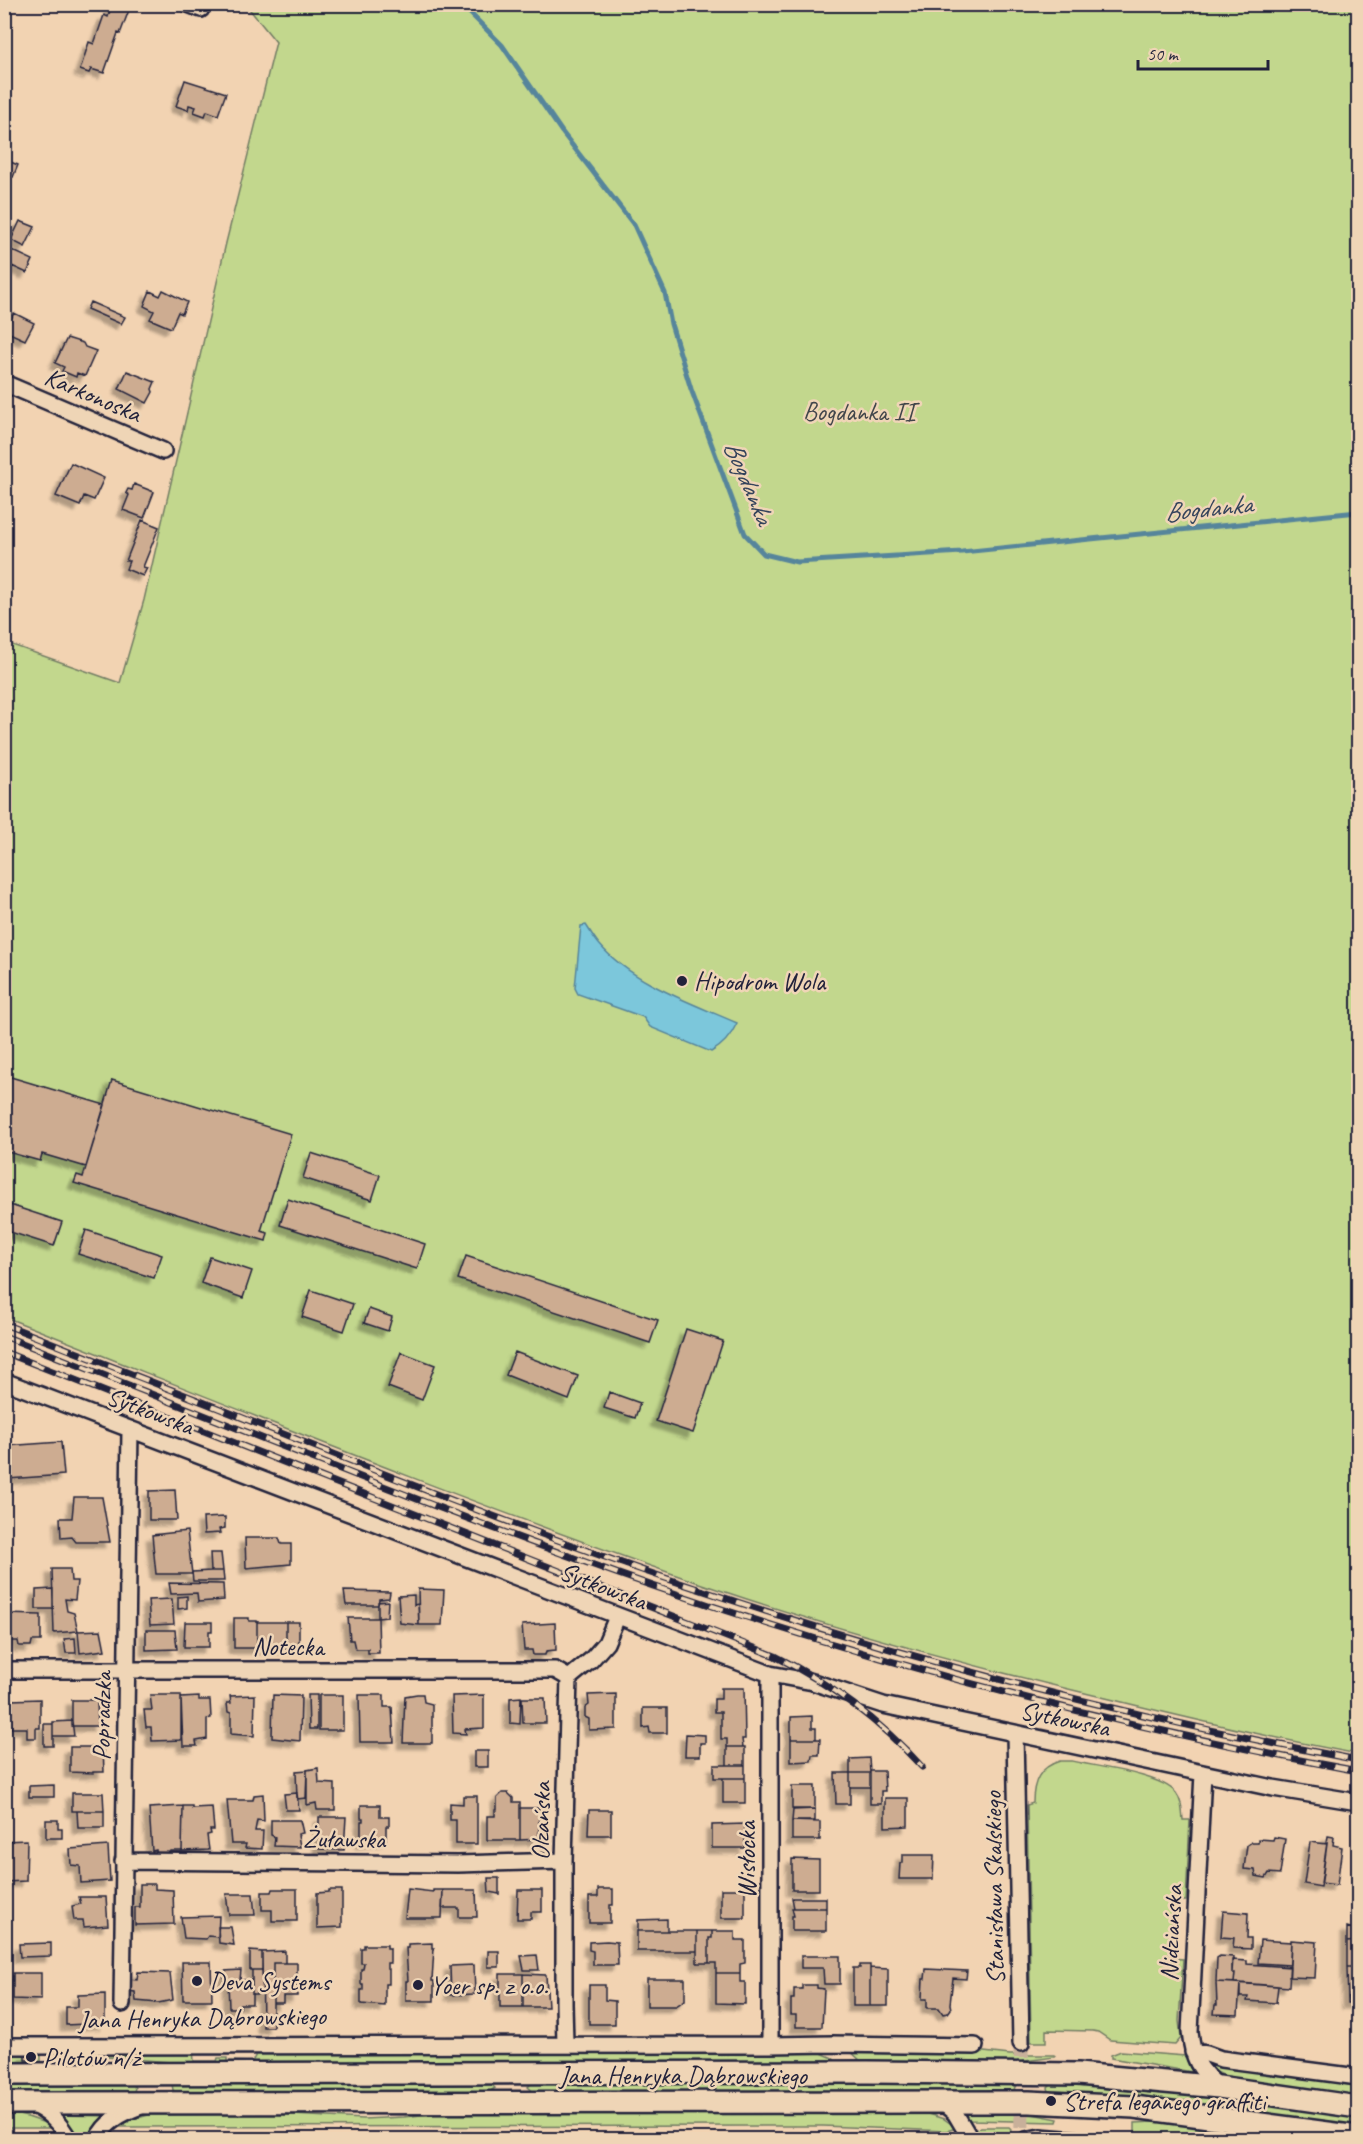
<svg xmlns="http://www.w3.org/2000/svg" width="1363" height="2144" font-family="Caveat,sans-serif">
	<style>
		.green { fill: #c2d78d; stroke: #727c64; stroke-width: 1.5 }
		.water { fill: #7bc7db; stroke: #57859b; stroke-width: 1.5 }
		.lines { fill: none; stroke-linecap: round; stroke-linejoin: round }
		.stream { stroke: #57859b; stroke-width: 5 }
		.building { fill: #cdac91; stroke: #22223b; stroke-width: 1.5; filter: url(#shadow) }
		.minor-tunnel { stroke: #c8b09a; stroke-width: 15; stroke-dasharray: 15 8; stroke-linecap: butt }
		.minor-casing { stroke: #22223b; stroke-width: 20 }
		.secondary-casing { stroke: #22223b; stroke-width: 26 }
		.minor { stroke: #efd5b6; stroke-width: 15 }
		.secondary { stroke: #efd5b6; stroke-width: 21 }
		.rail-casing { stroke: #22223b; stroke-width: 7 }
		.rail { stroke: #efd5b6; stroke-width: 4.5; stroke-dasharray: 14; stroke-linecap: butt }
		.poi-dot { fill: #22223b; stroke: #efd5b6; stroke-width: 2 }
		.labels { text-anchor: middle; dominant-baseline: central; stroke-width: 5; stroke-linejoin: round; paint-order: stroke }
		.street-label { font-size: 26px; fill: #22223b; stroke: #efd5b6 }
		.park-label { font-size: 26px; fill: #42464b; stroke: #efd5b6 }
		.poi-label { font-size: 26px; fill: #22223b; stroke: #efd5b6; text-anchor: start }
		.water-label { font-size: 27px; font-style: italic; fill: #34435b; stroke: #efd5b6 }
	</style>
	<defs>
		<filter id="shadow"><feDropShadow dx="-5.5" dy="5.5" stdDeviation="1.5" flood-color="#0004"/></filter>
	</defs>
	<rect width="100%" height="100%" fill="#f2d3b2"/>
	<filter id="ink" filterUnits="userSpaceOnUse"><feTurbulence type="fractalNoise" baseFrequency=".0167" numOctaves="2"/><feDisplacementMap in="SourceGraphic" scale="12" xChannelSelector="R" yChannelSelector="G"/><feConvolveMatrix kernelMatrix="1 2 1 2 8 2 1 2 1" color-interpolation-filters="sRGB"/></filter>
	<g filter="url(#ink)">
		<path class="green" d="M246,5H1358V1754C1276,1739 1195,1720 1114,1700C965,1665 817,1625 673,1574C448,1495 226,1404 5,1317L4,642L120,683L144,600L226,243L276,42Z
			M1060,1761H1072C1097,1767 1161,1774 1176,1793C1182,1801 1182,1810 1183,1820H1190L1186,1901H1173L1170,1958L1183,1959L1179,2021L1181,2038L1175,2045L1110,2040L1098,2032L1093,2031L1046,2030V2042H1031L1027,1805L1033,1803C1033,1782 1039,1767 1060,1761Z
			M193,2049L194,2061H217L218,2058H227V2061L252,2062L259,2049L819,2052L833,2058L838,2064H196L107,2057V2051Z
			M958,2049L1010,2055H1054L1055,2057L1010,2063L873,2064L861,2061L849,2050Z
			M5,2050L41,2051V2062L5,2065Z
			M1121,2051L1185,2056L1192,2072L1111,2058V2055Z
			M1204,2058L1217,2063L1358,2084V2098L1234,2080C1222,2075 1208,2070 1204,2058Z
			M772,2082L1016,2084L1014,2090L1007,2093H535L528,2087L532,2083Z
			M131,2083L135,2088L133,2094H5L4,2084Z
			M490,2083L495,2088L487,2093L180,2094L173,2090L172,2084Z
			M1052,2084C1155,2085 1257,2104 1358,2118V2128L1174,2102L1052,2092L1049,2091L1048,2088Z
			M921,2112L944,2119L957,2128L946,2131L823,2126L113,2127L120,2123L152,2114L258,2113L363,2119L404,2117L437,2113Z
			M966,2112L1027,2113L1058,2119L1057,2122L970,2120L965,2115Z
			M5,2114C23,2114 38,2119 54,2128H5Z
			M58,2115L108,2116L93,2133H73Z
			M1170,2121L1275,2136L1276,2138L1269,2140H1179L1135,2136V2123Z
			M981,2127H1009L1011,2129L1010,2135L1000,2139H979L975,2130Z"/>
		<path class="water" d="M586,925C590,931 594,938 599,944C632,983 692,1003 737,1023C731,1036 724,1045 711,1052L650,1027L643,1017L578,994L575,988L581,926Z"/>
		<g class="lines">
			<path class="stream" d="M461,4L502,45L562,132L634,225L665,293L671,324L691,389L745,534L764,554L797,562L962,552L1358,512"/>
		</g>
		<path class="building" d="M112,4L129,10L120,34L118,33L104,73L91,69L89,73L80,70L89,42L94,44L104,15L108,17Z
			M185,80L226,93L218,115L207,111L205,116L194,112L196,107L189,105L188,110L176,106Z
			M8,161L18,165L13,177L4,174Z
			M20,221L35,227L25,247L11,240Z
			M7,248L33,260L27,273L12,266L4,282V253Z
			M163,290L187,302L182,314L178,312L171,328L150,319L154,311L144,306L150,291L160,296Z
			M90,302L125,317L121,324L87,309Z
			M14,313L34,323L25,340L5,331Z
			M67,338L83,343L85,347L96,351L85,376L77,373L76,377L62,371L64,367L55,363Z
			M127,371L155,382L152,389L153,392L147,403L119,389Z
			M71,463L104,478L94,500L84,496L80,506L56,496Z
			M134,484L154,492L144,518L123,510L129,495L126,493L128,489L132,490Z
			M142,520L159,527L143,567L147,568L143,576L126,569L129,561H126Z
			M4,1075L105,1105L86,1167L42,1154L40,1161L4,1151Z
			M112,1080L291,1134L261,1231L268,1233L266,1241L74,1183L77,1175L83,1177Z
			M311,1153L380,1175L372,1200L303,1178Z
			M288,1199L425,1244L417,1269L280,1225Z
			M4,1203L62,1222L54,1246L4,1230Z
			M86,1230L162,1255L154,1278L78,1254Z
			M466,1256L658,1320L650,1343L458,1279Z
			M210,1257L252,1271L243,1298L201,1283Z
			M311,1290L353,1304L344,1331L302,1317Z
			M369,1309L392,1317L388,1331L364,1323Z
			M686,1329L723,1341L693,1433L656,1421Z
			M401,1352L435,1365L422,1400L388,1387Z
			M515,1352L578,1376L569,1400L506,1375Z
			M609,1392L640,1403L635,1418L604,1408Z
			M61,1442L64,1475L7,1479L5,1446Z
			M175,1490L177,1520H149V1491Z
			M74,1497H102L110,1542H76L72,1537L61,1538L60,1518H72Z
			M225,1517V1528L219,1529L220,1533L204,1534L203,1518Z
			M187,1531L192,1574H156L152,1535Z
			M245,1538H279L281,1544H291V1564L246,1568Z
			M210,1553H221L223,1571H211Z
			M52,1569H70L71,1581H77L75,1600L65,1599L67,1611L74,1613L78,1631L54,1633Z
			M211,1571H223L224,1581H193L192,1572Z
			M169,1583L223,1584L224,1600L198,1602L197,1593L171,1594Z
			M53,1589V1609H36V1590Z
			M418,1589L444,1590L442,1625H419Z
			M344,1591L390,1592L389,1598L379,1599L378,1605H346Z
			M414,1595V1605L418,1604L419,1625L400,1623L398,1596Z
			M187,1596V1608L178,1609V1597Z
			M172,1599L174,1624L150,1625L148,1600Z
			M388,1601L387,1617L378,1618V1602Z
			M4,1614L41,1615V1641H32L31,1646H19L18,1641H9V1621H4Z
			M234,1618H249V1621H257V1648H234Z
			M348,1618H378L379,1653H368V1649H355L353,1640H350Z
			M185,1622H212V1631H209V1647H184Z
			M257,1622H286V1648H257Z
			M286,1622H299V1648H286Z
			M555,1623L556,1650L546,1651L545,1655H533L532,1650H524L522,1625Z
			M101,1630L105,1650L80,1653L78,1631Z
			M146,1630H175L177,1649L146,1650Z
			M75,1638L76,1653H66L64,1639Z
			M721,1688H744L745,1739H742L743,1747H727V1739H721V1712H714V1699H721Z
			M417,1694H423L424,1702L432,1704V1743H403L405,1696Z
			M616,1694V1729L589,1730V1719L585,1717V1708L589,1705L588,1695Z
			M150,1695H181V1740L152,1741L151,1727H146L144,1710H152Z
			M255,1695L254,1736L231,1734V1713L228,1712L227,1703H231L230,1696Z
			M273,1695L301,1696L300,1741L272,1738Z
			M308,1695H317V1729H309Z
			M319,1695H343V1730H319Z
			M359,1695H384V1707H392L394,1742H360Z
			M484,1695V1728L465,1729L466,1734L453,1733L452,1696Z
			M199,1697V1700H210L211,1718L207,1719V1739L196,1741L197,1746H183L181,1698Z
			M521,1697L520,1724L510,1723V1698Z
			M522,1698H545L546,1723H523Z
			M40,1699V1728H36V1738H27V1728H11V1700Z
			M72,1700H97L98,1726H72Z
			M643,1708H667V1733H650L649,1727L643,1728Z
			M812,1716V1728H816V1739H791V1717Z
			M72,1721L74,1736H53V1722Z
			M44,1724H53V1746H44Z
			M686,1734L705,1735V1743H700V1756H685Z
			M791,1739H820L819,1755H812L811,1761L791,1762Z
			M70,1747H103L104,1772H93V1773L70,1772Z
			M727,1747H745V1765H727Z
			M474,1751H488V1767H474Z
			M869,1758L870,1773H850V1759Z
			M714,1765H745V1778H714Z
			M4,1767H8L9,1783H4Z
			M318,1768L319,1783L335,1784V1810H317L316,1803L307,1805V1770Z
			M307,1770L306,1798L297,1799L296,1771Z
			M870,1771H884L885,1791H881V1804H870Z
			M835,1773H850V1804H836Z
			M850,1773H870V1787H850Z
			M723,1778H745V1803H723Z
			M54,1785V1797H29V1786Z
			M792,1786H815V1809H792Z
			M72,1793H103L104,1811H72Z
			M297,1793L299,1810H286L284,1794Z
			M502,1793H508L513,1798V1802H520V1840H487V1816H495V1810H497V1798Z
			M263,1794L264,1821L257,1820L255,1831H263L262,1849L245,1848L246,1844H231L227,1800H253L254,1795Z
			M463,1796H477V1844H456V1820H450V1803L463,1804Z
			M885,1798H908V1826L885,1827Z
			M361,1805H380V1817H389V1826H386V1840L361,1843V1821H363V1818H361Z
			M183,1806L182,1851H170L169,1857L157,1856L156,1850L152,1851L149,1808Z
			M183,1806H192V1808L212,1807L214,1830H210L211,1834L207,1835L209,1850L182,1851Z
			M520,1808H539V1839L520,1840Z
			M815,1809V1821H792L793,1810Z
			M589,1810H611V1835H588Z
			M77,1811H104V1828H78Z
			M319,1817H346L344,1850L319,1849Z
			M46,1820H58V1829H62V1838H46Z
			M271,1820H300L303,1833L298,1834L300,1847L274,1846L275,1837L271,1835Z
			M792,1821L820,1822V1840H792Z
			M745,1824V1848H712V1825Z
			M1328,1836L1334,1837L1333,1845L1342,1847L1337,1885L1321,1883Z
			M1274,1837L1285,1839L1280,1874L1269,1873L1266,1878L1256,1876L1255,1870L1244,1869L1247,1845L1252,1842H1258V1839L1273,1840Z
			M27,1840L26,1881L4,1882V1841Z
			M1310,1842L1327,1844L1321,1887L1304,1884Z
			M108,1846L110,1881L81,1883L80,1866L71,1865L70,1849Z
			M902,1855H934L933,1879H899L900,1863H902Z
			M792,1859L819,1860V1890H792Z
			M488,1878H499V1894L489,1892Z
			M140,1884H155V1889L173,1890L174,1924L135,1925V1907H140Z
			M273,1889H297V1921H272V1910H262V1892H272Z
			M408,1889L433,1892V1890H443L442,1918H405Z
			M598,1889H613V1905H610V1923H589V1897H598Z
			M721,1889H745V1918H721Z
			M329,1890H342V1927L317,1928V1893L329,1892Z
			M443,1890H476L477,1917H459V1908H442Z
			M518,1890H542V1912H531V1919H517Z
			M226,1894H253L255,1915H229Z
			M79,1897H106L108,1925L84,1927L83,1920H74L72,1906L81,1904Z
			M792,1898H826V1908H794Z
			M792,1908H826V1931H792V1916H794Z
			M1223,1911L1248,1913L1247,1938H1251V1949L1233,1948L1234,1938L1221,1937Z
			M219,1916L218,1937L208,1936L206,1939L184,1938L181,1917Z
			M667,1919V1931H638V1920Z
			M218,1927H231L234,1945L219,1943Z
			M1347,1927L1358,1930V1941L1347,1942Z
			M637,1931H697V1951H637Z
			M697,1931H712V1938H709V1963H697Z
			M712,1931H735V1940H745V1963L740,1964V1973H716V1963H709V1938H712Z
			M1260,1940L1291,1942L1290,1965L1258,1963Z
			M1291,1940L1317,1942L1315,1978L1289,1977Z
			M607,1941L617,1942L618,1965H593V1951L589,1950V1942Z
			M1358,1941V1967H1347V1942Z
			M51,1943V1956L20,1957L19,1944Z
			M432,1943V1948H434L432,1981H434V2001H406V1981H408L406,1948H408V1944Z
			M364,1945H387V1948H390V1963H387V1969H389V1984H385V2006L361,2004V1990H363V1984H361V1969H363L364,1963H361V1948H364Z
			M250,1951L262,1952V1970H250Z
			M285,1951V1963H273V2027H263L262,1952Z
			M488,1951H499V1967H488Z
			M537,1955L539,1970H524L521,1956Z
			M801,1956H840V1984H824L823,1968H801Z
			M1220,1956L1233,1957L1232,1973H1235L1234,1983L1216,1982L1217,1958Z
			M1232,1960L1247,1961V1964L1290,1967L1289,1987L1234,1983L1235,1973H1232Z
			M182,1962H211L212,2000H183Z
			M273,1963H297V1996H283V2003H273Z
			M474,1965L475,1994L451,1995L450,1966Z
			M860,1965H870V2006H853V1968H860Z
			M1347,1967H1358V2003H1348Z
			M870,1968L888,1969V2006H870Z
			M926,1969L967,1971L966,1979L953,1978L950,2004L951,2009L948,2013L943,2014L939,2008H927V1999H922L923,1979H925Z
			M241,1970L240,1980H252V2004H240V2008H229L228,1981L224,1982V1971Z
			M252,1970H262L263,1994H252Z
			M138,1972L170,1973L173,2000L158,2003L136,2001L135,1992L128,1991V1979L137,1980Z
			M13,1973H41V2000L13,1999Z
			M716,1973H740V1982H745V2004L716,2003Z
			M500,1974H523V2007H500Z
			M523,1974L546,1975L548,2007H523Z
			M647,1979H685V2000L676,2006H647Z
			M1216,1982L1240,1983L1238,2015L1214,2014L1215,2005H1217Z
			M1240,1983L1278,1986L1276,2003L1247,2001L1248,1997H1240Z
			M589,1985H605V2000L615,2001V2024H589Z
			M802,1985H817V1988L824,1989L822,2027H796V2015H791V1999H794V1989H802Z
			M105,1994V2023L66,2025V2007H78V1995Z
			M25,2054H37L38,2060H25Z"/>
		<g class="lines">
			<path class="minor-tunnel" d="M1021,2043L1022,2140"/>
			<defs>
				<path id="minor" d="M188,4L201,9
					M4,383L163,451
					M4,1381L770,1674L813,1682L883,1705L1273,1788L1358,1802
					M4,1670H555L569,1678
					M1015,1733L1021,2043
					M1203,1773L1190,2032C1193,2059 1198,2069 1219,2087
					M123,1861L458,1864L564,1861
					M122,2004L130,1429
					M565,2044L564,2004V1861L569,1678L591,1660L606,1643L617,1617
					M770,2045V1674
					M4,2046L770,2045L832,2044L975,2046
					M1193,2052L1207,2054L1221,2059L1358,2077
					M942,2102L955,2113L971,2140
					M30,2104C47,2110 61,2124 69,2140
					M97,2140C106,2121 122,2113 141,2106
					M1026,2140L1040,2137L1077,2140"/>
				<path id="secondary" d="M4,2074L868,2072L1078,2074L1219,2087L1358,2107
					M4,2103L1029,2102L1134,2107L1358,2137"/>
			</defs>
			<use href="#minor" class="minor-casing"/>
			<use href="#secondary" class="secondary-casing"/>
			<use href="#minor" class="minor"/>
			<use href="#secondary" class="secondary"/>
			<defs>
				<path id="rail" d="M4,1324C107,1365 209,1404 311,1445C442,1497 573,1548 707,1592C920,1663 1138,1719 1358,1760
					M4,1336C220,1420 434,1510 653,1586C883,1665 1119,1727 1358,1771
					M4,1352L775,1656C831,1684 880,1721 922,1767"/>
			</defs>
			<use href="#rail" class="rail-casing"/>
			<use href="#rail" class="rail"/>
		</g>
	</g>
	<g class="poi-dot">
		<circle cx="682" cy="981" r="6"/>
		<circle cx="197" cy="1981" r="6"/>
		<circle cx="418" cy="1985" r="6"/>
		<circle cx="31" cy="2057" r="6"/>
		<circle cx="1051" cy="2101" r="6"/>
	</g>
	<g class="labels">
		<g class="street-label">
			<text transform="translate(93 395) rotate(23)">Karkonoska</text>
			<text transform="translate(150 1411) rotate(21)">Sytkowska</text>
			<text transform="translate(603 1586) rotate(21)">Sytkowska</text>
			<text x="288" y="1646">Notecka</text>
			<text transform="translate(102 1716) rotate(-89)">Popradzka</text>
			<text transform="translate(1065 1719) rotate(12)">Sytkowska</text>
			<text transform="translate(541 1821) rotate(-89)">Olzańska</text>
			<text transform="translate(344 1839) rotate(1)">Żuławska</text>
			<text transform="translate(746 1860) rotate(-90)">Wisłocka</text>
			<text transform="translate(994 1888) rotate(-91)">Stanisława Skalskiego</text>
			<text transform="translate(1171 1933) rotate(-87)">Nidziańska</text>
			<text transform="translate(202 2018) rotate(-1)">Jana Henryka Dąbrowskiego</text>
			<text x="683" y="2075">Jana Henryka Dąbrowskiego</text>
		</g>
		<g class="park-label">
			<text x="859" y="411">Bogdanka II</text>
		</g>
		<g class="poi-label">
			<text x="694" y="981">Hipodrom Wola</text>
			<text x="209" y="1981">Deva Systems</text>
			<text x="430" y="1985">Yoer sp. z o.o.</text>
			<text x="43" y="2057">Pilotów n/ż</text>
			<text x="1063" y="2101">Strefa leganego graffiti</text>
		</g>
		<g class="water-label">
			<text transform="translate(749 482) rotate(67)">Bogdanka</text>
			<text transform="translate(1208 508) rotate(-6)">Bogdanka</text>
		</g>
	</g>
	<rect width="1363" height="2144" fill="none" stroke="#efd5b6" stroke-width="24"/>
	<rect x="12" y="12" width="1339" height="2120" fill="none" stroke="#22223b" stroke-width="2" filter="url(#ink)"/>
	<path d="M1138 60v9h130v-9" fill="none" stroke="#22223b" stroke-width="3"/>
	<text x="1147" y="60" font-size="18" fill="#22223b" stroke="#efd5b6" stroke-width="4.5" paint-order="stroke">50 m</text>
</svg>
